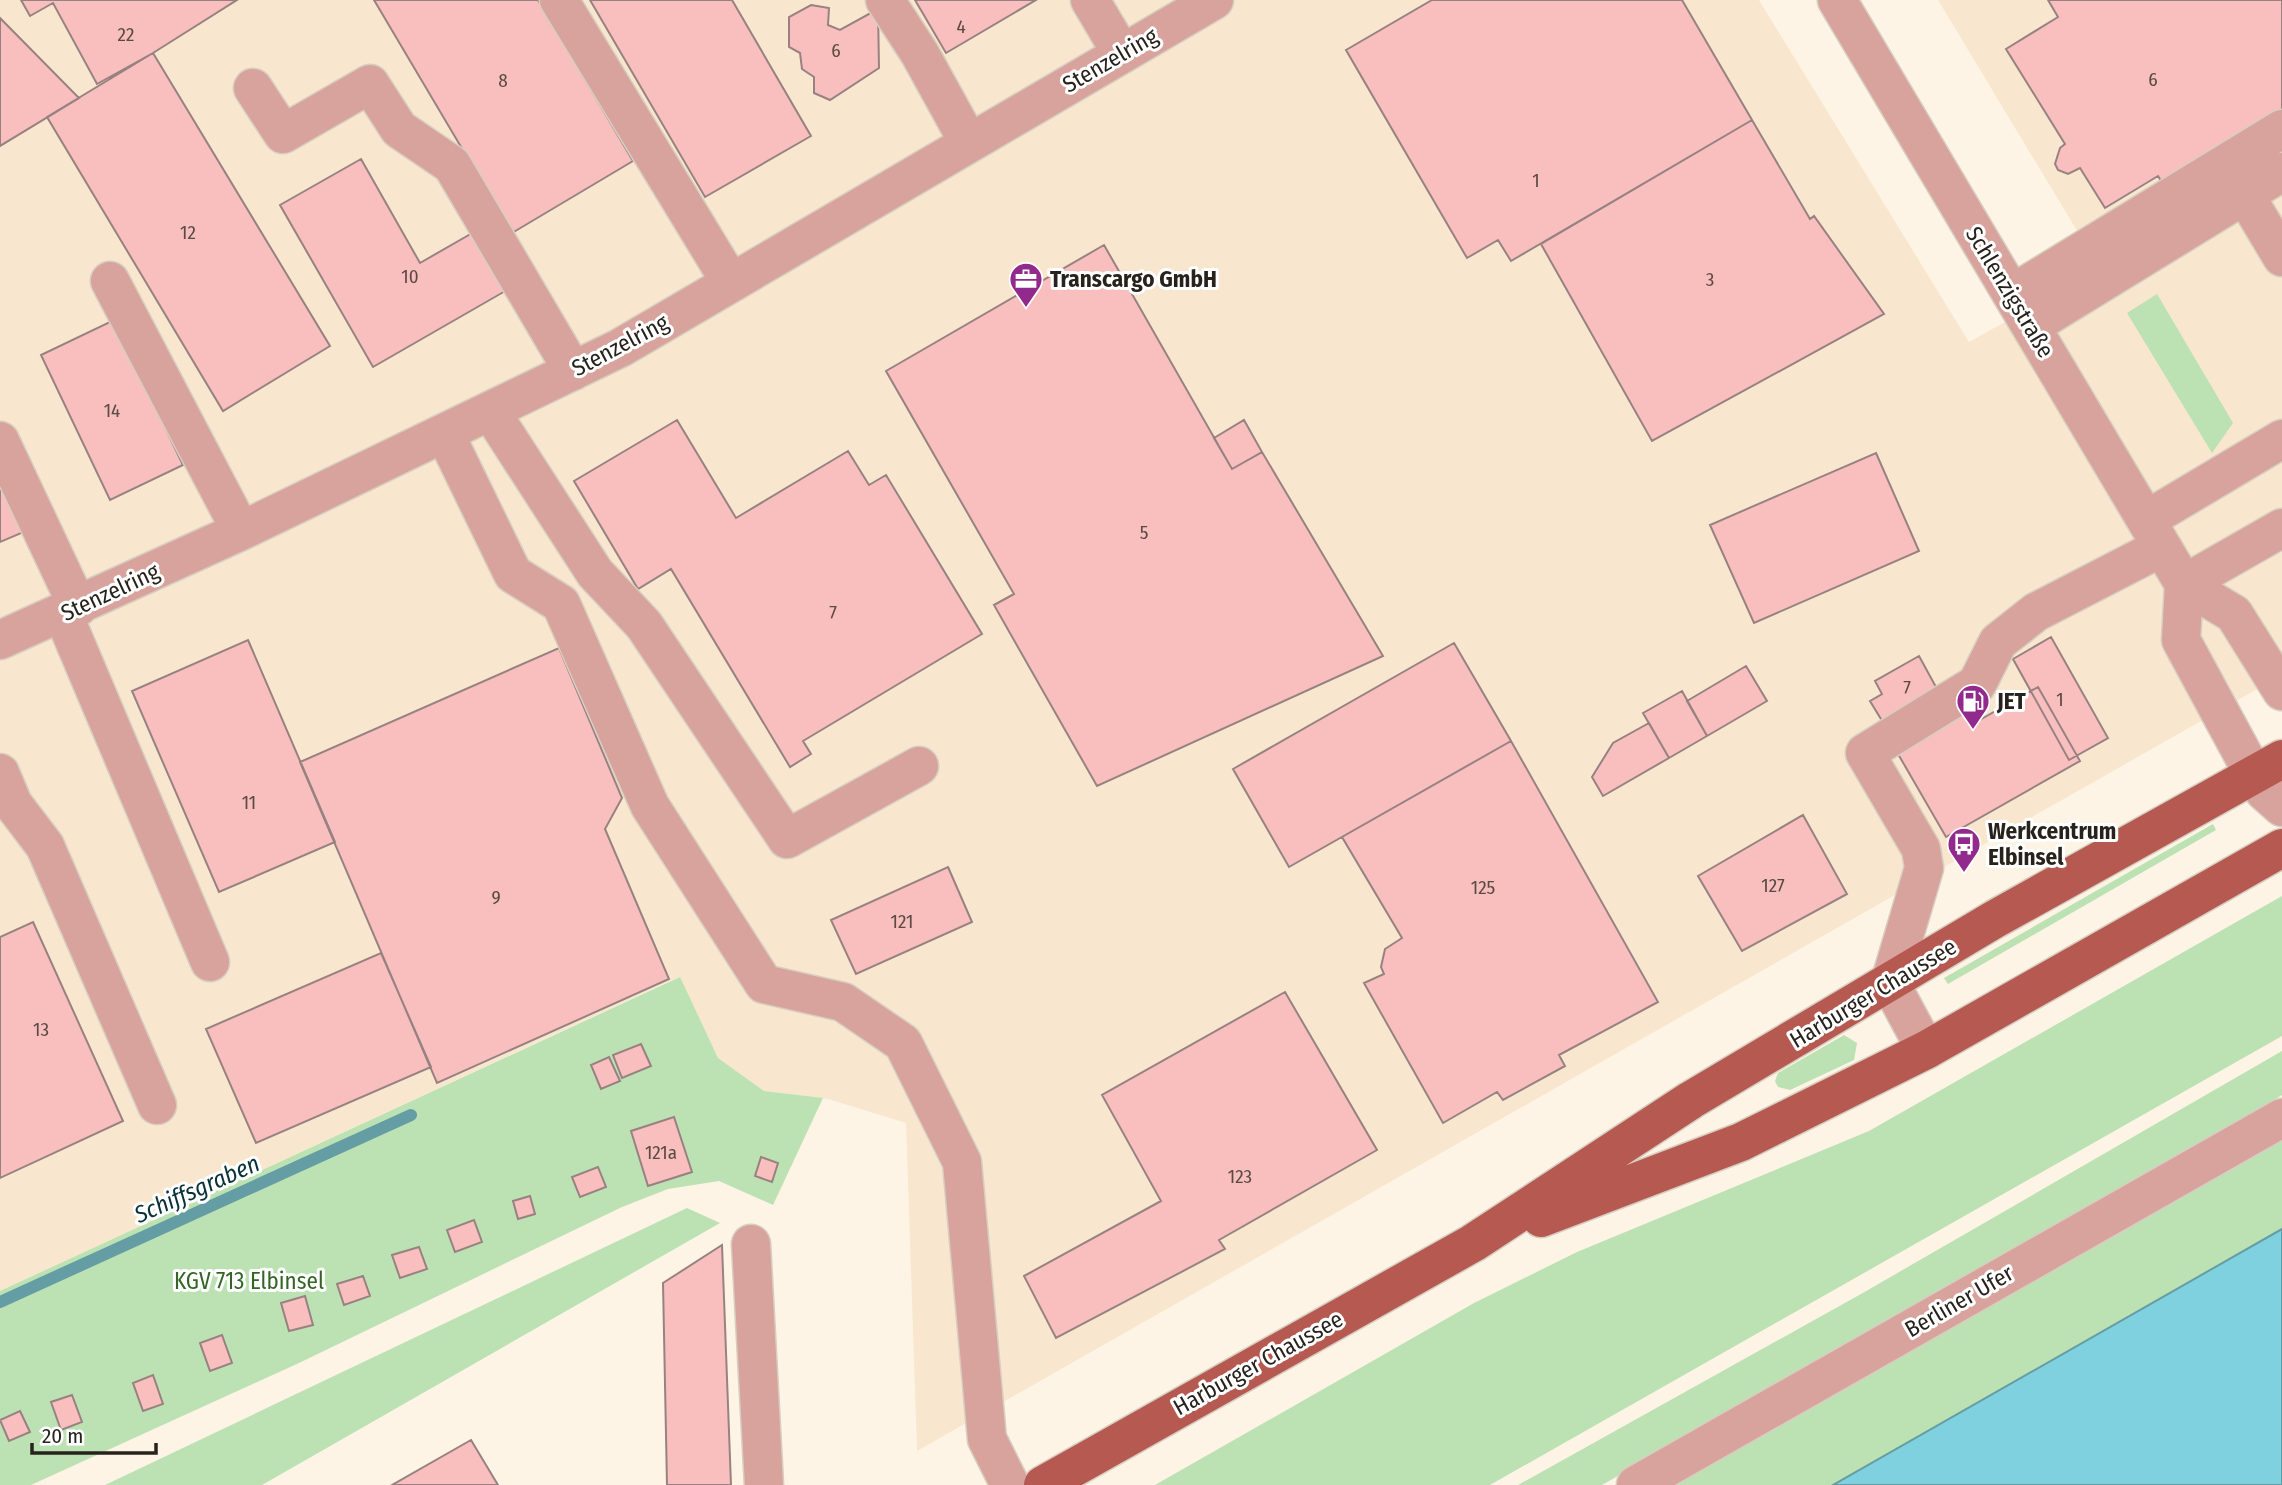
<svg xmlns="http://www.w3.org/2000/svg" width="2282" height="1485" font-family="'Fira Sans Condensed',sans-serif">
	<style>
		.built { fill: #f8e7ce }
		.green { fill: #bce1b3 }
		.water { fill: #80d1df; stroke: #659da4; stroke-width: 2 }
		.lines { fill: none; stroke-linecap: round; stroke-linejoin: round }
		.stream { stroke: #659da4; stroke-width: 12 }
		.building { fill: #f8bfbe; stroke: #988281; stroke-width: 2 }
		.minor-casing { stroke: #d7cec1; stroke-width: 41 }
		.major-casing { stroke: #d7cec1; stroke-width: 41 }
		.minor { stroke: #d8a39c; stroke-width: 38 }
		.major { stroke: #b65a51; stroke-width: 38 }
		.labels { text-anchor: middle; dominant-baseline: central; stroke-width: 6; stroke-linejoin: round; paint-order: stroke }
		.number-label { font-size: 19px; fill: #5b4a44 }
		.street-label { font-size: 23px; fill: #27231c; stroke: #fff }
		.poi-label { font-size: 23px; font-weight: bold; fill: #27231c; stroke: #fff; text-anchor: start }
		.park-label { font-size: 23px; fill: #336625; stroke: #fff }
		.water-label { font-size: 24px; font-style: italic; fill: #093238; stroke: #fff }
	</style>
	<rect width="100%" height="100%" fill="#fef4e5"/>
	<path class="built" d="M0,0H1759L1969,342L2100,269L1938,0H2282V675L917,1451L906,1123L828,1099L764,1091L718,1058L679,977L0,1291Z"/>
	<path class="green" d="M2157,294L2233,423L2212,453L2127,313Z
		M2213,824L2216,830L1948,984L1944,978Z
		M2282,896V1036L1490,1485H1155L1474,1303L1577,1252L1869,1131Z
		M680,977L718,1058L764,1091L823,1098L773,1205L719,1181L668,1189L622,1207L299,1363L31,1485H0V1291Z
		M1844,1035L1857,1043L1854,1060L1790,1090L1778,1087L1775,1081L1778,1073Z
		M2282,1051V1095L2196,1147L1602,1485H1518L1861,1294Z
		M2282,1140V1229L1833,1485H1676Z
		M687,1208L720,1223L262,1485H105Z"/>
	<path class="water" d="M2282,1229V1485H1833Z"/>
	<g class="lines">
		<path class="stream" d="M0,1302L411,1115"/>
	</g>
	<path class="building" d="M21,0H237L153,53L97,84L53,3L30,16Z
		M374,0H538L633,161L512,233Z
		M590,0H732L811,136L705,197Z
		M915,0H1036L946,53Z
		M1432,0H1682L1752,120L1511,261L1498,240L1467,258L1346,50Z
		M2048,0H2282V110L2163,184L2158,176L2105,208L2080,168L2068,174L2058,170L2055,164L2060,148L2065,144L2006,49L2058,17Z
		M811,5L829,8L828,25L840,30L878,9L879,68L830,100L814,93V77L802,69L800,53L789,47V17Z
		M0,18L79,98L0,146Z
		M153,53L330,346L223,411L47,117Z
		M1752,120L1810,219L1814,216L1884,314L1652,441L1541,244Z
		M361,159L420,263L474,232L507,290L373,367L280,205Z
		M1104,245L1232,469L1262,452L1383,656L1097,786L994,605L1014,594L886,371Z
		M114,320L183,465L110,500L41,355Z
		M677,420L736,518L848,451L869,485L886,475L982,634L803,741L811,754L790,767L671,569L638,589L574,481Z
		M1244,420L1262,452L1232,469L1214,438Z
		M1876,453L1919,551L1754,623L1710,525Z
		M0,470L26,531L0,542Z
		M2051,637L2108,738L2069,760L2013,659Z
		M248,640L335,842L219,892L132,691Z
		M1454,643L1511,741L1289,867L1233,769Z
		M559,648L622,798L605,829L669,979L437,1083L300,762Z
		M1919,656L1942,698L1887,729L1870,701L1882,694L1875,681Z
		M1746,666L1767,701L1707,736L1687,701Z
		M2038,687L2080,761L1946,837L1894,747L1966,706L1976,722Z
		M1682,691L1707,736L1669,758L1643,713Z
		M1649,723L1669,758L1603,796L1592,777L1613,743Z
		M1511,741L1658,1002L1559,1055L1565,1066L1503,1100L1497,1092L1443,1123L1364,983L1384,974L1381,967L1385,949L1402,938L1342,837Z
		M1803,815L1847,894L1742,951L1698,876Z
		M948,867L972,922L856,974L831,920Z
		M33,922L123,1121L0,1178V937Z
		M381,953L431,1067L256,1143L206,1029Z
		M1285,992L1377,1150L1219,1240L1225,1249L1056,1338L1024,1276L1161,1201L1102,1095Z
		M641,1044L651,1066L622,1078L613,1055Z
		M609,1057L620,1081L601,1089L591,1065Z
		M674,1117L692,1172L648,1186L631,1131Z
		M761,1157L778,1163L772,1182L755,1176Z
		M598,1167L606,1187L580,1197L572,1177Z
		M530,1196L535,1214L518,1219L513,1201Z
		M474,1220L482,1242L455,1252L447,1230Z
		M722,1245L731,1485H667L663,1283Z
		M419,1247L427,1269L400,1278L392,1255Z
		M363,1276L370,1296L344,1305L337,1284Z
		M305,1296L313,1325L289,1331L281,1303Z
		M222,1335L232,1363L210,1371L200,1343Z
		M153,1375L163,1404L143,1411L133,1383Z
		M72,1395L82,1422L61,1430L51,1402Z
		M20,1411L30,1432L9,1441L0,1420Z
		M471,1440L498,1485H392Z"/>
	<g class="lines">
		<defs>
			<path id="minor" d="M559,0L731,283
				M885,0L920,54L969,143
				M1090,0L1122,54
				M1837,0L2184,584L2234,614L2282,691
				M253,88L283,134L370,84L399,129L452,165L573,371
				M2245,195L2282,257
				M110,281L241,531
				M2012,294L2282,129
				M2031,326L2282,172
				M491,412L595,573L644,625L787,839L919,766
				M445,434L513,574L561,604L650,806L764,984L843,1002L903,1043L962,1162L987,1439L1010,1485
				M0,441L78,607
				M2146,520L2282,439
				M2184,584L2181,640L2254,775L2264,791L2282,807
				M2184,584L2282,528
				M63,614L210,962
				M0,640L241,531L620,348L1214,0
				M0,773L13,804L45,846L157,1105
				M1926,1050L1890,983L1924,868L1921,849L1865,753L1977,684L1998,642L2036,612L2162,547
				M751,1244L764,1485
				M1636,1485L2282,1118"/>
			<path id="major" d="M1541,1218L1741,1142L1926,1050L2282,848
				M1043,1485L1473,1243L1691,1100L1995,919L2282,759"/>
		</defs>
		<use href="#minor" class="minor-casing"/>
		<use href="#major" class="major-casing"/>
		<use href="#minor" class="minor"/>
		<use href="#major" class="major"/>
	</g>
	<defs>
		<symbol id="office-pin" viewBox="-11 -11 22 30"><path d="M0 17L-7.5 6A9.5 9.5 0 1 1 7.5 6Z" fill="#92298d" stroke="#fff"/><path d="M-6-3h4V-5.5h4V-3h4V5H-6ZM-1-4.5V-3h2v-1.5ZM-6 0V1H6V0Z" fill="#fff"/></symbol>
		<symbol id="fuel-pin" viewBox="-11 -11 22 30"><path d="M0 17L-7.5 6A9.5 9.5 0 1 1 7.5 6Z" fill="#92298d" stroke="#fff"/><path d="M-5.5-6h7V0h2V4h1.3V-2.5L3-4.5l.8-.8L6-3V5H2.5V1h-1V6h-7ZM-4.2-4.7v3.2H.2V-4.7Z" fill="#fff"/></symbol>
		<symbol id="bus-pin" viewBox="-11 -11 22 30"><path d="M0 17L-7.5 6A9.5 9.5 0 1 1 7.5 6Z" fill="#92298d" stroke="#fff"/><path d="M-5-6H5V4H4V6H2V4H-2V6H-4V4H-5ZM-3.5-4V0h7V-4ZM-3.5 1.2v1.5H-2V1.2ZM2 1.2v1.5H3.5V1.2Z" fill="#fff"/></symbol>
	</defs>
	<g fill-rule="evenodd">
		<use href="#office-pin" x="1007" y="260" width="38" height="52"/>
		<use href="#fuel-pin" x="1954" y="682" width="38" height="52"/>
		<use href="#bus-pin" x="1945" y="825" width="38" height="52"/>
	</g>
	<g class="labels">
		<g class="number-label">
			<text x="961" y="26">4</text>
			<text x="126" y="34">22</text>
			<text x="836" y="50">6</text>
			<text x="2153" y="79">6</text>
			<text x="503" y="80">8</text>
			<text x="1536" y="180">1</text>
			<text x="188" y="232">12</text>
			<text x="410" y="276">10</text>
			<text x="1710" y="279">3</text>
			<text x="112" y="410">14</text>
			<text x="1144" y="532">5</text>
			<text x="833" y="612">7</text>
			<text x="1907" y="687">7</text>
			<text x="2060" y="699">1</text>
			<text x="249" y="802">11</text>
			<text x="1773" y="885">127</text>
			<text x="1483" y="887">125</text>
			<text x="496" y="897">9</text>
			<text x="902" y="921">121</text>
			<text x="41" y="1029">13</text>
			<text x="661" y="1152">121a</text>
			<text x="1240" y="1176">123</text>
		</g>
		<g class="street-label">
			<text transform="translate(1110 60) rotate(-30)">Stenzelring</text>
			<text transform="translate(2010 292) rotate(59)">Schlenzigstraße</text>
			<text transform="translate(620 345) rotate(-28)">Stenzelring</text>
			<text transform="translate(110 592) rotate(-25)">Stenzelring</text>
			<text transform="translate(1873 993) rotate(-31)">Harburger Chaussee</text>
			<text transform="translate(1959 1301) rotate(-30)">Berliner Ufer</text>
			<text transform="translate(1258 1363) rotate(-29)">Harburger Chaussee</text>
		</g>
		<g class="poi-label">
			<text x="1050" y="279">Transcargo GmbH</text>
			<text x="1997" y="701">JET</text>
			<text x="1988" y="831">Werkcentrum<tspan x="1988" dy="26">Elbinsel</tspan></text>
		</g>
		<g class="park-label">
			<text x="249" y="1281">KGV 713 Elbinsel</text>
		</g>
		<g class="water-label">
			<text transform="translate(197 1189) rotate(-24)">Schiffsgraben</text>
		</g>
	</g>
	<path d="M32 1443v10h124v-10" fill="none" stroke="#27231c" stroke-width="3.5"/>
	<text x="42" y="1443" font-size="21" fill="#27231c" stroke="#ffffff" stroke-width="5" paint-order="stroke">20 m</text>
</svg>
